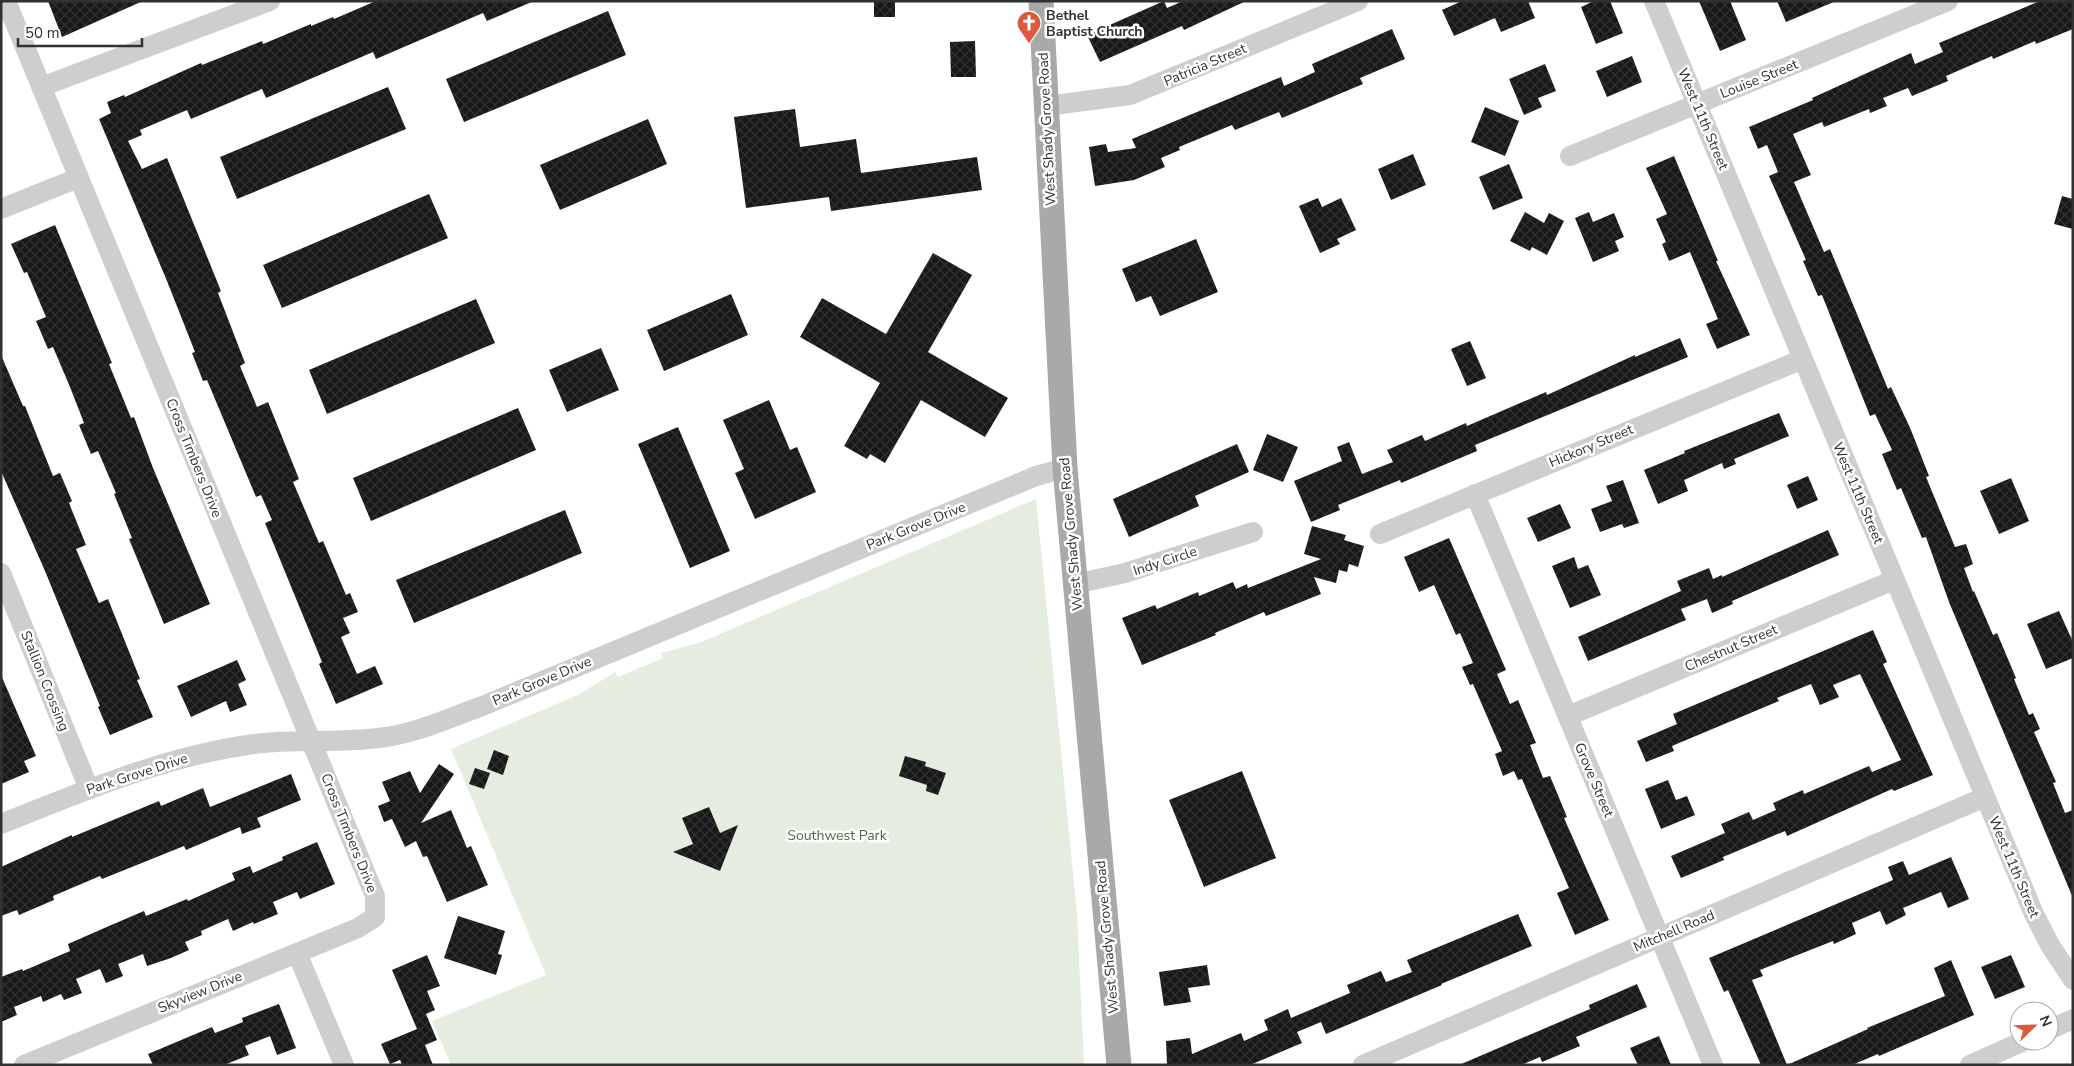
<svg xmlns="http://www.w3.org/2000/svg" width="2074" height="1066" font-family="'Nunito Sans',sans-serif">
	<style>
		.park { fill: #e4ede0 }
		.building { fill: url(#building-cross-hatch) }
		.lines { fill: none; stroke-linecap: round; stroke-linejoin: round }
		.minor { stroke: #cecece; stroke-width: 20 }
		.major { stroke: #a9a9a9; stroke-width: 25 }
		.labels { text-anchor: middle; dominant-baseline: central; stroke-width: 5; stroke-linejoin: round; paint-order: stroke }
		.poi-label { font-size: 14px; font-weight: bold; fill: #313131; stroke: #fff; text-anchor: start }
		.street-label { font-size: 14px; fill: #313131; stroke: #fff }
		.park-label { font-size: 14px; fill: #4a6b40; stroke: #fff }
	</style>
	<defs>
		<pattern id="building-cross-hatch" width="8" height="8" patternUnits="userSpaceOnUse" patternTransform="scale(1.25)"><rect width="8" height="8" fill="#181818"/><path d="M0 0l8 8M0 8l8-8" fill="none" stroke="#313131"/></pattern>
	</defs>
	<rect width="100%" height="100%" fill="#fff"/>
	<path class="park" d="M1036,499L1077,913L1084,1065H451L432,1021L546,975L451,749L580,694L615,672L618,677L663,658L661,653L699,643Z"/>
	<path class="building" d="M48,1H143L62,37Z
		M376,1H534L487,21L483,13L376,59L373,52L266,98L262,89L191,119L187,110L140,130L142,135L128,141L142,169L167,158L221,291L218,293L245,363L240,366L257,407L268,402L299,479L293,482L319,543L323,541L346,595L350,593L358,612L343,618L350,633L341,637L357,674L375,666L383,684L336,704L319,664L322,662L265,523L272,520L261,495L256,497L207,380L203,381L192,353L195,352L167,281L99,119L111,113L107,102L124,95L125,97L201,63L202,65L262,41L263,44L311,24V26L333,17L334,19Z
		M874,1H895V17H874Z
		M1164,1L1167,8L1183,1H1246L1184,30L1182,26L1100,62L1087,35Z
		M1462,1H1528L1535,18L1501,32L1495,18L1454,36L1442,10Z
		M1594,1H1610L1623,33L1596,44L1581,7Z
		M1699,1H1730L1746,40L1720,51Z
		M1777,1H1836L1786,22Z
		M2040,1H2073V29L2036,44L2035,41L1993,59L1992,56L1946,76L1948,81L1912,96L1908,88L1883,98L1887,106L1870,113L1869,109L1824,127L1822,122L1793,134L1811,175L1794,182L1824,252L1830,249L1888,389L1891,387L1911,430L1929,476L1926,477L1955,547L1966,544L1973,564L1964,568L1973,592L1974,591L1993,635L1997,633L2016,678L2014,679L2029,715L2033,713L2040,729L2034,732L2056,782L2053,783L2065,813L2073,810V898L1949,602L1926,537L1922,538L1901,488L1897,490L1882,454L1892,450L1875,414L1870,416L1822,295L1818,296L1803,261L1806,260L1769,176L1778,172L1767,145L1758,149L1749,127L1813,100L1812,98L1911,53L1915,64L1943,52L1939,43Z
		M608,11L626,55L464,122L446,79Z
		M1392,29L1405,59L1360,78L1363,84L1282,118L1279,112L1235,130L1232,125L1179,147L1180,150L1161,158L1165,167L1134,180L1095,186L1089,147L1106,144L1108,152L1136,148L1132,139L1281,77L1284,86L1315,72L1312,64Z
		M975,41L976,77H951L950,42Z
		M1632,56L1642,82L1607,97L1596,71Z
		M1545,64L1556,91L1538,98L1542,107L1524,115L1509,79Z
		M388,87L406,129L237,199L220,157Z
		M1485,107L1519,121L1505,156L1471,142Z
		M795,109L800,147L856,139L861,173L977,157L982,190L831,211L829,197L746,208L734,117Z
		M648,119L667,164L560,210L540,165Z
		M1413,154L1426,185L1391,200L1378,169Z
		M1674,156L1718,261H1716L1750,335L1717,349L1706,324L1718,319L1690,252L1669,261L1662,244L1666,242L1656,219L1667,214L1646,168Z
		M1509,164L1523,198L1493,210L1479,177Z
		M429,194L448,238L282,308L263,265Z
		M2062,196L2073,199V229L2054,224Z
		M1318,198L1322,207L1341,198L1356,230L1337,239L1340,244L1320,253L1299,206Z
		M1525,212L1544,223L1549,213L1564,221L1547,255L1532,247L1530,251L1510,241Z
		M1589,212L1593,222L1614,213L1624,237L1615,241L1619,251L1593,262L1575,218Z
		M55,225L112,363L109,364L131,418L134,417L140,433L153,468L210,604L164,624L129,539L132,538L114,494L116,493L98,451L91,454L79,425L84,423L70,387L53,347L48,349L36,321L46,317L27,272L24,273L11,244Z
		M1196,239L1218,292L1160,316L1151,296L1136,302L1122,269Z
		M933,253L972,275L928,352L1008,398L985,437L921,400L885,463L870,454L867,459L844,446L880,383L800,337L822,298L886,334Z
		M731,294L748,335L664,371L647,330Z
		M476,299L495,343L327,414L309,370Z
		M1680,338L1688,357L1475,445L1477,451L1401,483L1400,480L1338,505L1340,510L1311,522L1294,481L1342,461L1337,447L1349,442L1362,474L1393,462L1387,450L1422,435L1425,441L1466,423L1467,426L1546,392L1547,395L1635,355V357Z
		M1470,341L1486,378L1467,386L1451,349Z
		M601,348L619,390L567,412L549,370Z
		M1,355L23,406H25L53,476L60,473L72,501L69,503L86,545L76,549L99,603L108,599L140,679L137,680L153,717L110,735L98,707L100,706L45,571L1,471Z
		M769,400L790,450L797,447L816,492L755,519L735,473L744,469L723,420Z
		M518,408L536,450L371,521L353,478Z
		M1779,413L1789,436L1734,459L1736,464L1724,469L1722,463L1684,480L1688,491L1658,504L1644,470L1685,453L1684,451Z
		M678,427L730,551L690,568L638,444Z
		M1267,434L1298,447L1283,482L1253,470Z
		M1237,444L1249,472L1195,496L1199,506L1129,537L1113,499Z
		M1808,476L1818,500L1797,509L1787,485Z
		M2011,478L2029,521L1999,534L1980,491Z
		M1623,480L1639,523L1624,528L1622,524L1600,532L1591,509L1612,501L1606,486Z
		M1560,504L1571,528L1538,542L1527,518Z
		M565,510L582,553L414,623L396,580Z
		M1312,526L1346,535L1344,540L1364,546L1358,567L1349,564L1347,572L1339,570L1336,583L1314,577L1321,594L1266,616L1264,612L1215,633L1216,635L1142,665L1122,618L1155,605L1157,609L1198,592L1199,596L1233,582L1236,589L1247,584L1248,588L1321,559L1304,554Z
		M1828,530L1839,555L1732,601L1733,604L1712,613L1707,599L1681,609L1686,620L1588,661L1578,637L1681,591L1677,581L1709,568L1713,579L1722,575V577Z
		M1449,538L1506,670L1497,674L1510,704L1518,700L1536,743L1530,745L1543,778L1550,776L1567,817L1564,818L1609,920L1575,935L1557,893L1569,888L1522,779L1518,780L1514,771L1503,776L1495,754L1502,751L1473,684L1470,685L1462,667L1473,663L1460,633L1456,635L1434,585L1419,592L1404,557Z
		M1574,557L1578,569L1588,565L1601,595L1570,608L1552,566Z
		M2059,611L2073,642V658L2046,669L2027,624Z
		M1873,630L1887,662L1883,664L1933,775L1894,791L1892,789L1787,836L1785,831L1723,857L1724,860L1681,878L1671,856L1725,833L1721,824L1749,812L1753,820L1776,810L1773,803L1803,790L1804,794L1869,766L1872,772L1901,760L1860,674L1833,685L1839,697L1820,705L1811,684L1777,698L1779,701L1672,746L1674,751L1646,762L1637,741L1677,724L1673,714Z
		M237,660L246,680L238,684L247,705L230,712L226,701L191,717L177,686Z
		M1,675L36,756L24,761L29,772L1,784Z
		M494,750L509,756L503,775L487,769Z
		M905,756L926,762L925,766L946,773L938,795L926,791L927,785L899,776Z
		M439,764L454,774L421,823L451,810L467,848L471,846L488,885L447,902L427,856L423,857L416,841L405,847L392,819L384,822L378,806L390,801L382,782L410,771L420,793Z
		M475,768L490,773L484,789L469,784Z
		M1242,771L1276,858L1204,887L1169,800Z
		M291,774L301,800L257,818L261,827L242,834L240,827L186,850L184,846L102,879L100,876L53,896L54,900L19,915L17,910L1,916V867L72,835V837L159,801L161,806L203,788L210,807Z
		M1668,780L1676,800L1687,796L1695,815L1661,829L1645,789Z
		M709,807L720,833L738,825L720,871L673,852L693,844L682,818Z
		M317,842L335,884L300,899L297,892L273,902L278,914L254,924L253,922L233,931L228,919L201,931L202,935L185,942L189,950L171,958L147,966L143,954L118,964L123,976L106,983L100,969L76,979L82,993L64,1000L61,994L43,1002L41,996L14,1007L17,1015L1,1022V977L22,969L23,971L70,951L68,944L109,926L144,911L146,916L187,899L188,901L235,880L232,873L250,866L253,873L283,860L282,857Z
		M1951,857L1969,899L1948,908L1941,892L1903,908L1906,915L1886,925L1880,911L1852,923L1856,934L1834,944L1833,941L1760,970L1763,976L1752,980L1787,1065L1868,1029L1867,1028L1945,996L1934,968L1951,960L1974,1015L1879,1056L1878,1054L1852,1065H1761L1728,990L1724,992L1709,958L1893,880L1888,867L1903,861L1909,875Z
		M1518,914L1532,946L1441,984L1442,985L1326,1034L1321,1022L1297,1032L1302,1043L1250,1065H1167L1166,1041L1190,1038L1192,1054L1241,1033L1244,1041L1268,1030L1264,1020L1288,1009L1291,1018L1350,993L1347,985L1381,971L1386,982L1412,972L1407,960Z
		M458,916L505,931L498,954L502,955L496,975L444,958Z
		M427,955L440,986L427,991L435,1010L426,1014L437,1040L425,1045L433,1065H402L400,1060L390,1064L381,1044L417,1029L392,970Z
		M2011,955L2025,987L1995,999L1981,967Z
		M1207,965L1210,985L1188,988L1191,1002L1164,1006L1159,972Z
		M1637,984L1647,1007L1576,1037L1580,1046L1542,1062L1540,1057L1521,1065H1459L1590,1009L1589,1005Z
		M279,1004L296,1048L277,1055L270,1036L245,1046L249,1055L224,1065H153L148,1054L212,1027L215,1033L243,1022L242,1018Z
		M1659,1036L1671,1065H1638L1630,1048Z"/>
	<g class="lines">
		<path class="minor" d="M6,1L375,896V917L358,928L24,1065
			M1654,1L2034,914L2050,945L2073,980
			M41,87L270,1
			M1046,106L1130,95L1358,1
			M1570,156L1948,1
			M1,209L78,178
			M1475,494L1713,1065
			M1380,534L1803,359
			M1,573L89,789
			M1075,584L1125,573L1253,532
			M1568,716L1894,580
			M1,824C84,791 165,756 254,744C298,738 342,744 386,737C419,732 449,718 480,707L1036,476L1065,468
			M297,953L344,1065
			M2049,1030L2073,1019
			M1363,1065L1985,797
			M1970,1065L2024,1041"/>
		<path class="major" d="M1041,1L1065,468L1119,1065"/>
	</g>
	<defs>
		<symbol id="church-pin" viewBox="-11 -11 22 30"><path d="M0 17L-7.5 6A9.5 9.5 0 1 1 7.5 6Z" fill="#dd593e" stroke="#fff"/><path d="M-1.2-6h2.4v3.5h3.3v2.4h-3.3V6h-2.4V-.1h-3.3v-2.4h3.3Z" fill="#fff"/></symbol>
	</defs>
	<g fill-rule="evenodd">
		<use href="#church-pin" x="1015" y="9" width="28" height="38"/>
	</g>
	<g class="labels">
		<g class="poi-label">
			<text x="1046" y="15">Bethel<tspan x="1046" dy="16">Baptist Church</tspan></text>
		</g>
		<g class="street-label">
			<text transform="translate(1205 65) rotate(-23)">Patricia Street</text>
			<text transform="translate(1759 79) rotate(-22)">Louise Street</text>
			<text transform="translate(1703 119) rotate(67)">West 11th Street</text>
			<text transform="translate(1047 129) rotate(-93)">West Shady Grove Road</text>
			<text transform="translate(1591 446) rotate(-23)">Hickory Street</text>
			<text transform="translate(194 458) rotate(68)">Cross Timbers Drive</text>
			<text transform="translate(1858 493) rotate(67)">West 11th Street</text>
			<text transform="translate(916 526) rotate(-22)">Park Grove Drive</text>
			<text transform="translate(1071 534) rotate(-95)">West Shady Grove Road</text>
			<text transform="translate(1165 561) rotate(-18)">Indy Circle</text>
			<text transform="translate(1731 648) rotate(-23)">Chestnut Street</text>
			<text transform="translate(45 681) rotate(68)">Stallion Crossing</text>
			<text transform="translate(542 681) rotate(-23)">Park Grove Drive</text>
			<text transform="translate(137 774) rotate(-18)">Park Grove Drive</text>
			<text transform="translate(1594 780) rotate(67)">Grove Street</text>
			<text transform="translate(349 833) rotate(68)">Cross Timbers Drive</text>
			<text transform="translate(2014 867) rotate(67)">West 11th Street</text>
			<text transform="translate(1674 931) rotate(-23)">Mitchell Road</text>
			<text transform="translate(1107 937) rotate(-95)">West Shady Grove Road</text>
			<text transform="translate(200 992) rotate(-22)">Skyview Drive</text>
		</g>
		<g class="park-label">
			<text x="837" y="835">Southwest Park</text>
		</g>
	</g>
	<rect width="2074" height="1066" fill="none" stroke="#313131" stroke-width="5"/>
	<g transform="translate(2034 1026) rotate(67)"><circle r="24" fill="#ffffff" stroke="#adadad"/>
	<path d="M0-4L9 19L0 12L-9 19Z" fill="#dd593e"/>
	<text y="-8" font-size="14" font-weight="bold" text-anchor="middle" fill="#313131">N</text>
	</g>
	<path d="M18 38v8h124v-8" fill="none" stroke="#313131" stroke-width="2.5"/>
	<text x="25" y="38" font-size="15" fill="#313131" stroke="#ffffff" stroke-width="4" paint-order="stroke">50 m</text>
</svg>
